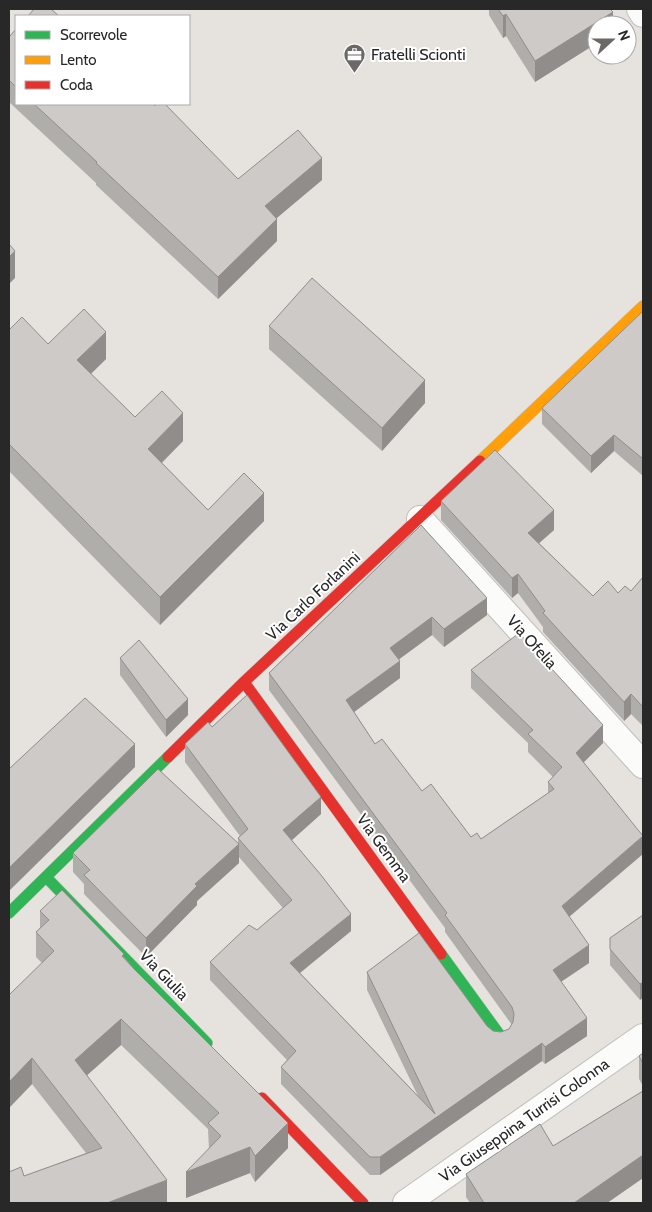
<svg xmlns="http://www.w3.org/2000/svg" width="652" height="1212" font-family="Cabin,sans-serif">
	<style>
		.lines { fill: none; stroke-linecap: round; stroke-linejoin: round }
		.street-casing { stroke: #c0bebe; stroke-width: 28 }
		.fast-casing { stroke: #c0bebe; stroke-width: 12 }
		.slow-casing { stroke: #c0bebe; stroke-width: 12 }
		.jam-casing { stroke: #c0bebe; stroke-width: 12 }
		.street { stroke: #fbfbfa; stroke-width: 26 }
		.fast { stroke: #30b455; stroke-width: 11 }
		.slow { stroke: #ff9f0a; stroke-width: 11 }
		.jam { stroke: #e5322d; stroke-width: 11 }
		.wall { fill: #b0aeab }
		.shaded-wall { fill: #908d8b }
		.building { fill: #cdcac7; stroke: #908d8b }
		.labels { text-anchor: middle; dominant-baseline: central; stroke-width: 4; stroke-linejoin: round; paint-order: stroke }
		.poi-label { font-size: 16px; fill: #282828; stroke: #fff; text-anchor: start }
		.street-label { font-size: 16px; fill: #282828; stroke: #fff }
	</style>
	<rect width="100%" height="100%" fill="#e6e2dd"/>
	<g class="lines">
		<defs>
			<path id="street" d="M640,9L643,14
				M420,519L643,765
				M406,1203L643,1037"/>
			<path id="fast" d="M46,877L207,1043
				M9,913L168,757
				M441,954L499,1034"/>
			<path id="slow" d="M480,461L643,306"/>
			<path id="jam" d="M244,682L441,954
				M168,757L244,682L480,461
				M262,1098L363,1203"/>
		</defs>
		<use href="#street" class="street-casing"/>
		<use href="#fast" class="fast-casing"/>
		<use href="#slow" class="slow-casing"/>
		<use href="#jam" class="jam-casing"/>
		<use href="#street" class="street"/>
		<use href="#fast" class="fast"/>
		<use href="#slow" class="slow"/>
		<use href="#jam" class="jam"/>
	</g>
	<path class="wall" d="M489,9H610L613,25H597V43L535,82L506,36L503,38L489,15Z
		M16,29V104H153L238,179L322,180L276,218L277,241L218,299L96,185V183L9,102V37Z
		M643,311V476L614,451L591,473L542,424V408Z
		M269,326L425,403L382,451L269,349Z
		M9,330L48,344L106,359L91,374L135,417L183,441L162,463L208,510L264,521L160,625L9,471Z
		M441,501L554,530L539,543L593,596L631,591L643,577V726L631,714L624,721L543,632V627L518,593L512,598L441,520Z
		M421,525L487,615L444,647L432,635L399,659L400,678L354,712L375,744L422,791L471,837L481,839L548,793V782L553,777L528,752V743L471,688V670L603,743L584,762L569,917L589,963L561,982L587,1036L545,1064L542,1061L380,1175H370L281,1084V1067L287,1060L210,980V962L257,930L283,908L239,857V863L197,901V905L146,957L84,894V884L73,872V853L238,843V838L240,836L185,762V744L212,727L321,814L292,840L351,931L300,973L418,1096L367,990V972L487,1026L493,1031L501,1032L509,1029L512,1025L445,932V928L269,690V673Z
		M120,658L188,715L166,737L120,675Z
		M40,911L124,957L288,1148L255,1182L250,1173L186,1198L209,1149L208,1129L121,1045L87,1075L167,1203L24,1176L86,1153L32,1084L9,1108L42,963L36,957V932L40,928Z
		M643,915L640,1000L610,965V938Z
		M643,1053V1086L639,1079V1056Z
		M643,1091V1178L607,1203H470L466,1197V1174L553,1146Z"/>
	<path class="shaded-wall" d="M613,12V25H597V43L535,82V61Z
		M506,14V36L503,38V16Z
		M322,158V180L265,228V206Z
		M277,219V241L218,299V277Z
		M15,251V278L9,284V257Z
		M106,332V359L77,387V360Z
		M425,380V403L382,451V428Z
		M183,413V441L148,476V449Z
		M614,435V451L591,473V456Z
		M264,493V521L160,625V597Z
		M554,510V530L528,553V533Z
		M518,574V593L512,598V578Z
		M487,598V615L444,647V629Z
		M432,617V635L390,666V648Z
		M400,661V678L346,718V700Z
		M631,694V714L624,721V702Z
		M188,699V715L166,737V720Z
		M603,725V743L576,770V753Z
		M135,744V767L9,891V868Z
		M321,797V814L283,848V830Z
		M643,836V854L562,923V906Z
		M239,844V863L197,901V905L146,957V938L195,884Z
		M351,914V931L290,981V963Z
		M589,945V963L553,987V970Z
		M643,982V998L640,1000V984Z
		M587,1018V1036L545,1064V1047Z
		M121,1019V1045L75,1086V1060Z
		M542,1043V1061L380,1175V1157Z
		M32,1058V1084L9,1108V1082Z
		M288,1123V1148L255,1182V1156Z
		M250,1147V1173L186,1198V1172Z
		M643,1155V1178L607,1203H574Z
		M167,1180V1203H107Z"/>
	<path class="building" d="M34,9H51L59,16H28Z
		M498,9H610L613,12L535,61L506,14L503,16Z
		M16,29V87L9,80V37Z
		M34,104H153L155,106L156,104H165L238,179L298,130L322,158L265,206L277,219L218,277L96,163L97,162Z
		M9,244L15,251L9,257Z
		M312,278L425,380L382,428L269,326Z
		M84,309L106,332L77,360L135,417L162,391L183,413L148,449L208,510L244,473L264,493L160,597L9,444V330L22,317L48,344Z
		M643,311V459L614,435L591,456L542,408Z
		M495,450L554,510L528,533L593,596L608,581L618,593L625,586L631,591L643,577V707L631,694L624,702L543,613L545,611L518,574L512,578L441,501Z
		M421,525L487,598L444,629L432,617L390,648L400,661L346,700L375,744L382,739L422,791L431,784L471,837L477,833L481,839L554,789L548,782L562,767L528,734L533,730L471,670L519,633L603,725L576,753L643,836L562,906L589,945L553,970L587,1018L545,1047L542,1043L380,1157H370L281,1067L296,1051L210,962L249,925L257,930L292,900L238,838L248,829L185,744L208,722L212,727L247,695L321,797L283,830L321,875L351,914L290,963L435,1114L367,972L419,933L487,1026L493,1031L501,1032L509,1029L513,1022L514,1014L512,1007L445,915L447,913L269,673Z
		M139,640L188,699L166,720L120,658Z
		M85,698L135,744L9,868V769Z
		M158,769L239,844L195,884L197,886L146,938L84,875L90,870L73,853Z
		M62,890L124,954L122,956L134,969L288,1123L255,1156L250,1147L186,1172L221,1136L208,1123L219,1113L121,1019L75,1060L167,1180L107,1203H9V1172L21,1167L24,1176L102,1148L32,1058L9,1082V995L54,951L36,932L49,920L40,911Z
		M643,915V982L640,984L610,949V938Z
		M643,1053V1063L639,1056Z
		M643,1091V1155L574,1203H484L466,1174L540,1124L553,1146Z"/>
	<defs>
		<symbol id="office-pin" viewBox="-11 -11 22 30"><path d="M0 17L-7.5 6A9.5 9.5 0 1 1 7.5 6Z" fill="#6a6967" stroke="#fff"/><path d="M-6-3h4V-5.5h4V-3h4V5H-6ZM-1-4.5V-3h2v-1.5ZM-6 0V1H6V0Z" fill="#fff"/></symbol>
	</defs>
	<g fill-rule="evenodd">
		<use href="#office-pin" x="342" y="42" width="25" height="34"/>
	</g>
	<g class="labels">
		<g class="poi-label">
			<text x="371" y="54">Fratelli Scionti</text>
		</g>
		<g class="street-label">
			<text transform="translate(313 596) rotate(-43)">Via Carlo Forlanini</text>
			<text transform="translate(532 642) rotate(48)">Via Ofelia</text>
			<text transform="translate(384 848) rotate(54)">Via Gemma</text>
			<text transform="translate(164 975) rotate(46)">Via Giulia</text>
			<text transform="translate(524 1120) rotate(-35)">Via Giuseppina Turrisi Colonna</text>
		</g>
	</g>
	<rect width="652" height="1212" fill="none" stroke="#282828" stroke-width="20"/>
	<rect x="15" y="15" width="175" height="90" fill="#ffffff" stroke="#a9a9a9"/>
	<rect x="25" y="31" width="25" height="8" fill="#30b455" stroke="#a9a9a9"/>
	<text x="60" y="40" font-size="15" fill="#282828">Scorrevole</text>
	<rect x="25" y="56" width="25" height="8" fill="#ff9f0a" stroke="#a9a9a9"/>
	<text x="60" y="65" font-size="15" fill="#282828">Lento</text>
	<rect x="25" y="81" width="25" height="8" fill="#e5322d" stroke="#a9a9a9"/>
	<text x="60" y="90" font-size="15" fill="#282828">Coda</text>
	<g transform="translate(612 40) rotate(69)"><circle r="24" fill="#ffffff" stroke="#a9a9a9"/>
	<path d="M0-4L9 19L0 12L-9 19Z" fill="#6a6967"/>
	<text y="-8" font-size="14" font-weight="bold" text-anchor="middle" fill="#282828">N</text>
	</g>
</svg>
